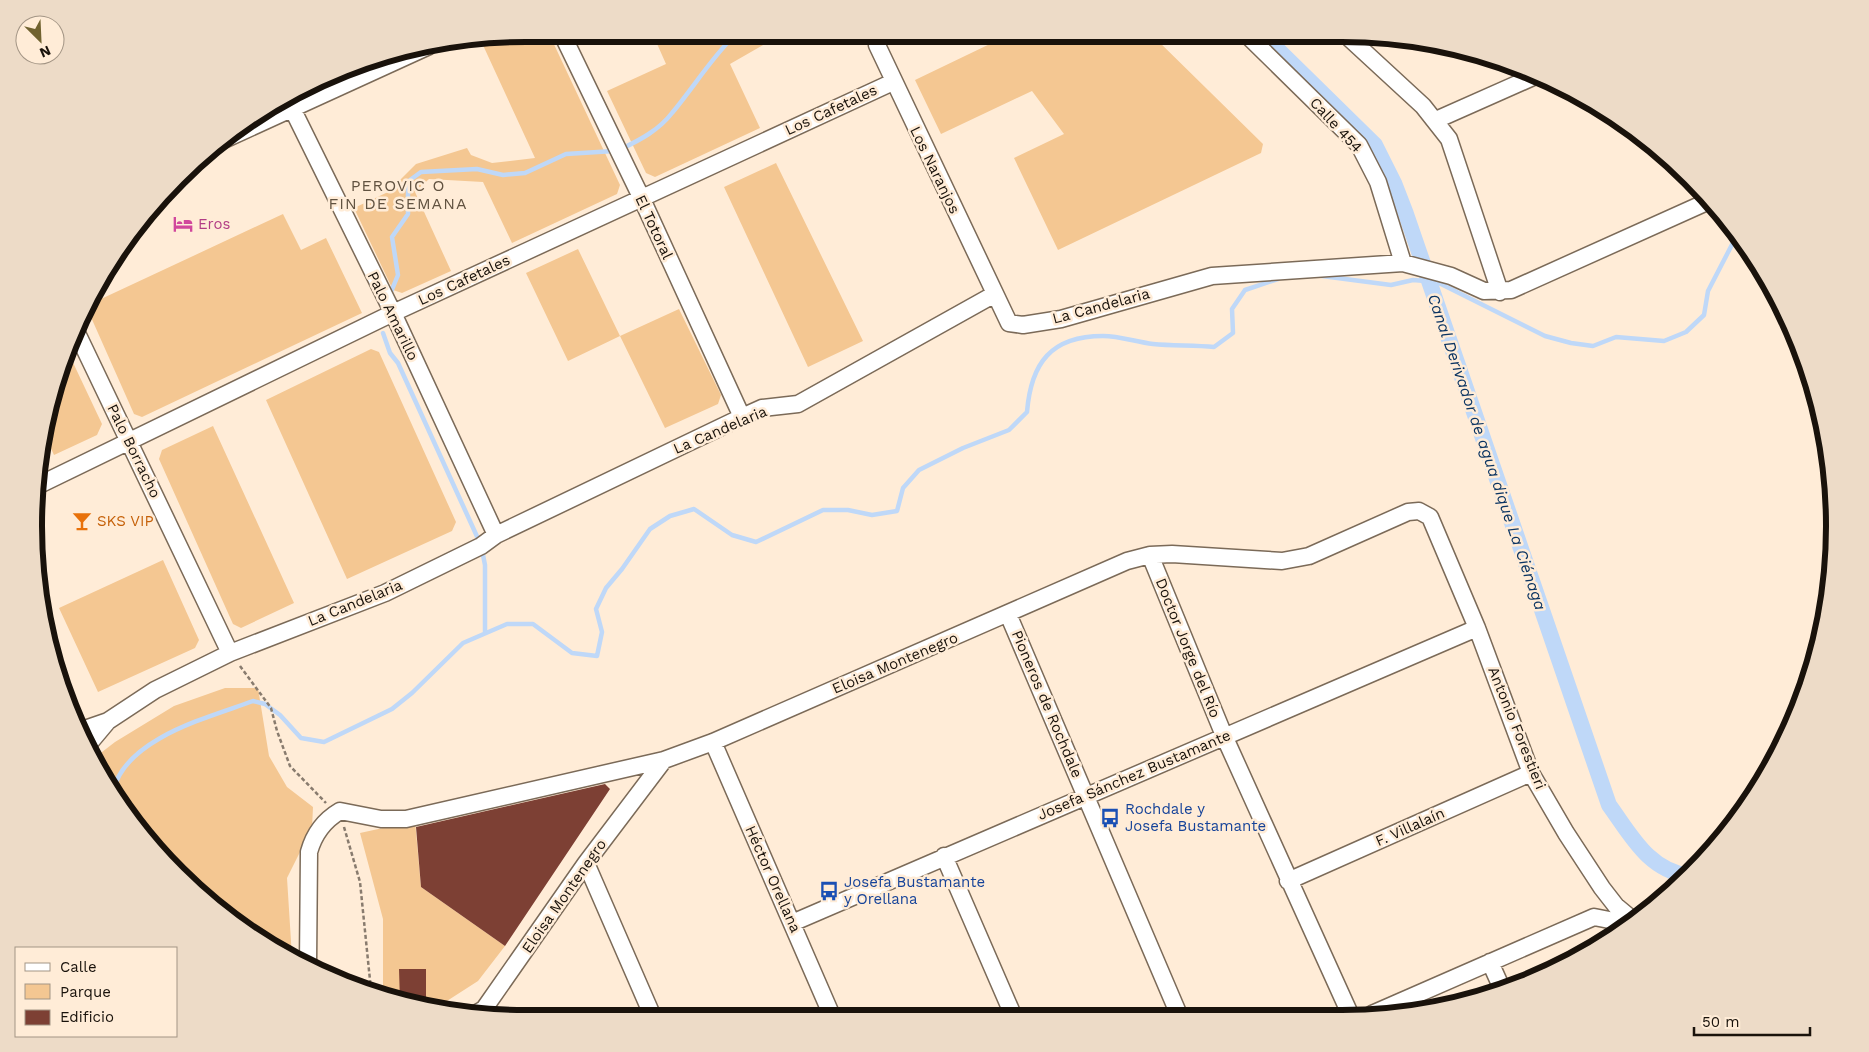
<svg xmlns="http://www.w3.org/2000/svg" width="1869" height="1052" font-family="'Work Sans',sans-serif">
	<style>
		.green { fill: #f4c792 }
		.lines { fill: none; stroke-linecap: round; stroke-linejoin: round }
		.stream { stroke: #bfd8f8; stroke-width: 4.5 }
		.canal { stroke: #bfd8f8; stroke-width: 16 }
		.building { fill: #7d4034 }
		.minor-casing { stroke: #7b6a58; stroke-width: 19 }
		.path { stroke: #887b6e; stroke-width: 2.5; stroke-dasharray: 4 2.5; stroke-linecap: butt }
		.minor { stroke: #fff; stroke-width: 16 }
		.labels { text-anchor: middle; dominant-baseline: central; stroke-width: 5; stroke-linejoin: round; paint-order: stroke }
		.street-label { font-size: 15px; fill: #19120b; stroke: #ffecd7 }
		.hotel-label { font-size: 15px; fill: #b23c85; stroke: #ffecd7; text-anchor: start }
		.food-label { font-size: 15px; fill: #c56008; stroke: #ffecd7; text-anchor: start }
		.transit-label { font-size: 15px; fill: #164399; stroke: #ffecd7; text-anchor: start }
		.neighbourhood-label { font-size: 16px; letter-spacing: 1px; fill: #615240; stroke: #ffecd7 }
		.water-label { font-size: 16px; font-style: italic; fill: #0b3462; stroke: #ffecd7 }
		.rim { fill: none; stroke: #19120b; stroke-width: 6 }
	</style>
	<rect width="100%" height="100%" fill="#ffecd7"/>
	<path class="green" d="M990,36H1153L1263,144L1261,153L1058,250L1014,158L1064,134L1032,91L941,134L915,80L994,42Z
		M654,37H777L730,64L760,128L655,177L646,173L607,91L666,64Z
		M492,38H551L620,185L617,194L512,243L483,182L429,179L415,192L451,271L402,293L393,290L354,208L388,192L416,164L467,148L471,155L492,163L535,158L482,43Z
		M776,163L863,341L808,367L724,187Z
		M283,214L301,250L326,238L362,313L142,417L134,414L86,306Z
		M578,249L620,336L679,309L721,395L718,404L665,428L620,336L568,361L526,273Z
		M371,349L379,352L456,522L452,531L347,579L266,400Z
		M68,352L102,424L97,435L54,455L44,433L51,398Z
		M213,426L294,603L241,628L233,624L159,459L162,450Z
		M163,560L199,640L195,648L98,692L59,608Z
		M225,688H258L269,756L287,787L313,807L312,828L287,878L292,957L280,952L202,896L156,850L100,772L93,759L115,742L174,706Z
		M415,821L421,887L505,946L478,981L436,1008L398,1001L383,995V919L360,833Z"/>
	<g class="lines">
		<path class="stream" d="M621,149C640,140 659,130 672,113C693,88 710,60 733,37
			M1322,276L1391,285L1413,280L1437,282L1545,336L1571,343L1593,346L1616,337L1664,341L1686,332L1704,315L1708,291L1738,233
			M391,292L398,275L392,237L408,214V189L410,180L421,172L477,169L503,175L525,173L566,154L614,151
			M383,333L390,353L398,363L480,543
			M482,550L485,565V633
			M113,791C126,738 207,718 253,701L265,704L280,715L301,738L324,742L392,709L412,693L463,643L507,624H533L572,653L597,656L602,632L596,609L606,588L622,569L650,529L670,516L694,509L732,535L756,542L823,510H848L872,515L897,511L903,488L919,470L963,448L1009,430L1027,412C1031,363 1051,336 1103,336C1120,336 1136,342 1153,344C1173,346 1194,345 1214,347L1233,333L1232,309L1245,290L1278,279"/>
		<path class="canal" d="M1263,35L1375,145L1394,183L1406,214L1609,805C1631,835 1648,870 1689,876"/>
	</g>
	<path class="building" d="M605,784L610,789L505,946L421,887L416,827Z
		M399,969H426V1006L400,1002Z"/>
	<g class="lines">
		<defs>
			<path id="minor" d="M1247,35L1359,145L1378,182L1403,263
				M1346,35L1423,106L1449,139L1500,292
				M564,38L641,197L742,417
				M877,45L1009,323L1023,325L1061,319L1212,276L1403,263L1451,276L1484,291L1511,290L1709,201
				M287,98L393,313L496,535
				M1436,120L1533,77
				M219,142L429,46
				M76,331L230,653
				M37,486L393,313L893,82
				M1150,555L1225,738L1350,1014
				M1008,614L1179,1015
				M79,731L108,721
				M713,742L832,1016
				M87,746L108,721L155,690L230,653L385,593L481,546L496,535L742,417L762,408L798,404L995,294
				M944,856L1013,1015
				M586,863L653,1017
				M1288,881L1531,773
				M792,923L1477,628
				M1490,962L1503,991
				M308,964L309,852C314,834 323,821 340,811L381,819H406L664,760
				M475,1014L484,1009L586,863L664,760L713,742L1127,561L1150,555L1172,554L1282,561L1309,556L1408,512L1419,511L1430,517L1477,628L1531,773L1566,833L1602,888L1616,906L1634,921
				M1372,1014L1594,917L1630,924"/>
		</defs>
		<use href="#minor" class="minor-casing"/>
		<path class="path" d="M240,666L271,708L277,731L290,766L326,803
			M344,827L360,882L371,990"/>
		<use href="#minor" class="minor"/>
	</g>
	<defs>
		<symbol id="hotel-bare" viewBox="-9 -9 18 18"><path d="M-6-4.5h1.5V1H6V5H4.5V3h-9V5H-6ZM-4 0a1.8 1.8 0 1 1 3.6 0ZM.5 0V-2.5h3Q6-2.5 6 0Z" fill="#d1479c" stroke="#ffecd7" stroke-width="2.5" paint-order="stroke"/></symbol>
		<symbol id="bar-bare" viewBox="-9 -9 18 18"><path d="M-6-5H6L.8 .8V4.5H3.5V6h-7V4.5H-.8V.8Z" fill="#e8710a" stroke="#ffecd7" stroke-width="2.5" paint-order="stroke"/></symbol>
		<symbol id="bus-bare" viewBox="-9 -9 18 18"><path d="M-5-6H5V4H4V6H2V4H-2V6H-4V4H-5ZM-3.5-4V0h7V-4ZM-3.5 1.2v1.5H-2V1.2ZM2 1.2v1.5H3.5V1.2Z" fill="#1a4fb4" stroke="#ffecd7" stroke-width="2.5" paint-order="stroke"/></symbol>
	</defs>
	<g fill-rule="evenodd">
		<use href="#hotel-bare" x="169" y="210" width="28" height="28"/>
		<use href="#bar-bare" x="68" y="507" width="28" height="28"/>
		<use href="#bus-bare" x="1096" y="804" width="28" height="28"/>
		<use href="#bus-bare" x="815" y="877" width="28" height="28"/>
	</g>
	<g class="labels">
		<g class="street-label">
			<text transform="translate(831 110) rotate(-25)">Los Cafetales</text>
			<text transform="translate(1336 125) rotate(47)">Calle 454</text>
			<text transform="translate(935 170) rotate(64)">Los Naranjos</text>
			<text transform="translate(654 227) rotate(65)">El Totoral</text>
			<text transform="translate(464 280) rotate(-25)">Los Cafetales</text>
			<text transform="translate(1101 306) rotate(-15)">La Candelaria</text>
			<text transform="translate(393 316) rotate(64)">Palo Amarillo</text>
			<text transform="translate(720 430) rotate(-23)">La Candelaria</text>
			<text transform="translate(134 451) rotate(64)">Palo Borracho</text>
			<text transform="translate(355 603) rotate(-22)">La Candelaria</text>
			<text transform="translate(1188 648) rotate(68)">Doctor Jorge del Río</text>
			<text transform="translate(895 663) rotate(-23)">Eloisa Montenegro</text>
			<text transform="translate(1047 704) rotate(67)">Pioneros de Rochdale</text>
			<text transform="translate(1517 728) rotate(68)">Antonio Forestieri</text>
			<text transform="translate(1134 775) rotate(-23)">Josefa Sánchez Bustamante</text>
			<text transform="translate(1410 827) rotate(-24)">F. Villalaín</text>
			<text transform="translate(773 879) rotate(66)">Héctor Orellana</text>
			<text transform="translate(564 896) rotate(-55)">Eloisa Montenegro</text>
		</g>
		<g class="hotel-label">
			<text x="198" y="224">Eros</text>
		</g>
		<g class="food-label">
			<text x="97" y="521">SKS VIP</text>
		</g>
		<g class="transit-label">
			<text x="1125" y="809">Rochdale y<tspan x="1125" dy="17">Josefa Bustamante</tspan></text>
			<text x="844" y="882">Josefa Bustamante<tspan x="844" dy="17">y Orellana</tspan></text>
		</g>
		<g class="neighbourhood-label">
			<text x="398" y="185">PEROVIC O<tspan x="398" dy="18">FIN DE SEMANA</tspan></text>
		</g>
		<g class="water-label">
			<text transform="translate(1487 452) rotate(71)">Canal Derivador de agua dique La Ciénaga</text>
		</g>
	</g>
	<path d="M0 0H1869V1052H0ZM526 42H1342A484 484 0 0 1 1826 526V526A484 484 0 0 1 1342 1010H526A484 484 0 0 1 42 526V526A484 484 0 0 1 526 42Z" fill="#eddbc7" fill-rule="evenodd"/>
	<path class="rim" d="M526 42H1342A484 484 0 0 1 1826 526V526A484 484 0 0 1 1342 1010H526A484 484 0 0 1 42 526V526A484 484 0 0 1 526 42Z"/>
	<rect x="15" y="947" width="162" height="90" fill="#ffecd7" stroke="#a39585"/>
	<rect x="25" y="963" width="25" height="8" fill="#ffffff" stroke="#a39585"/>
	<text x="60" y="972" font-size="15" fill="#19120b">Calle</text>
	<rect x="25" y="984" width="25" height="15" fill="#f4c792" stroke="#a39585"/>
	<text x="60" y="997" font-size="15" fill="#19120b">Parque</text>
	<rect x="25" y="1010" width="25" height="15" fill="#7d4034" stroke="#a39585"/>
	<text x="60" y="1022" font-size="15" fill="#19120b">Edificio</text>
	<g transform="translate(40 40) rotate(156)"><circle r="24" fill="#ffecd7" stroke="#a39585"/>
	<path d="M0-4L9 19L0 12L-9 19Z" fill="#70622f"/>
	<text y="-8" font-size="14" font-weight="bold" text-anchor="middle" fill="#19120b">N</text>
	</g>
	<path d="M1694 1027v8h116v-8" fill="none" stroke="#19120b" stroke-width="2.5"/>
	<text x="1702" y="1027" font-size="15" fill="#19120b" stroke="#ffecd7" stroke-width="4" paint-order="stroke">50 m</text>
</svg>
